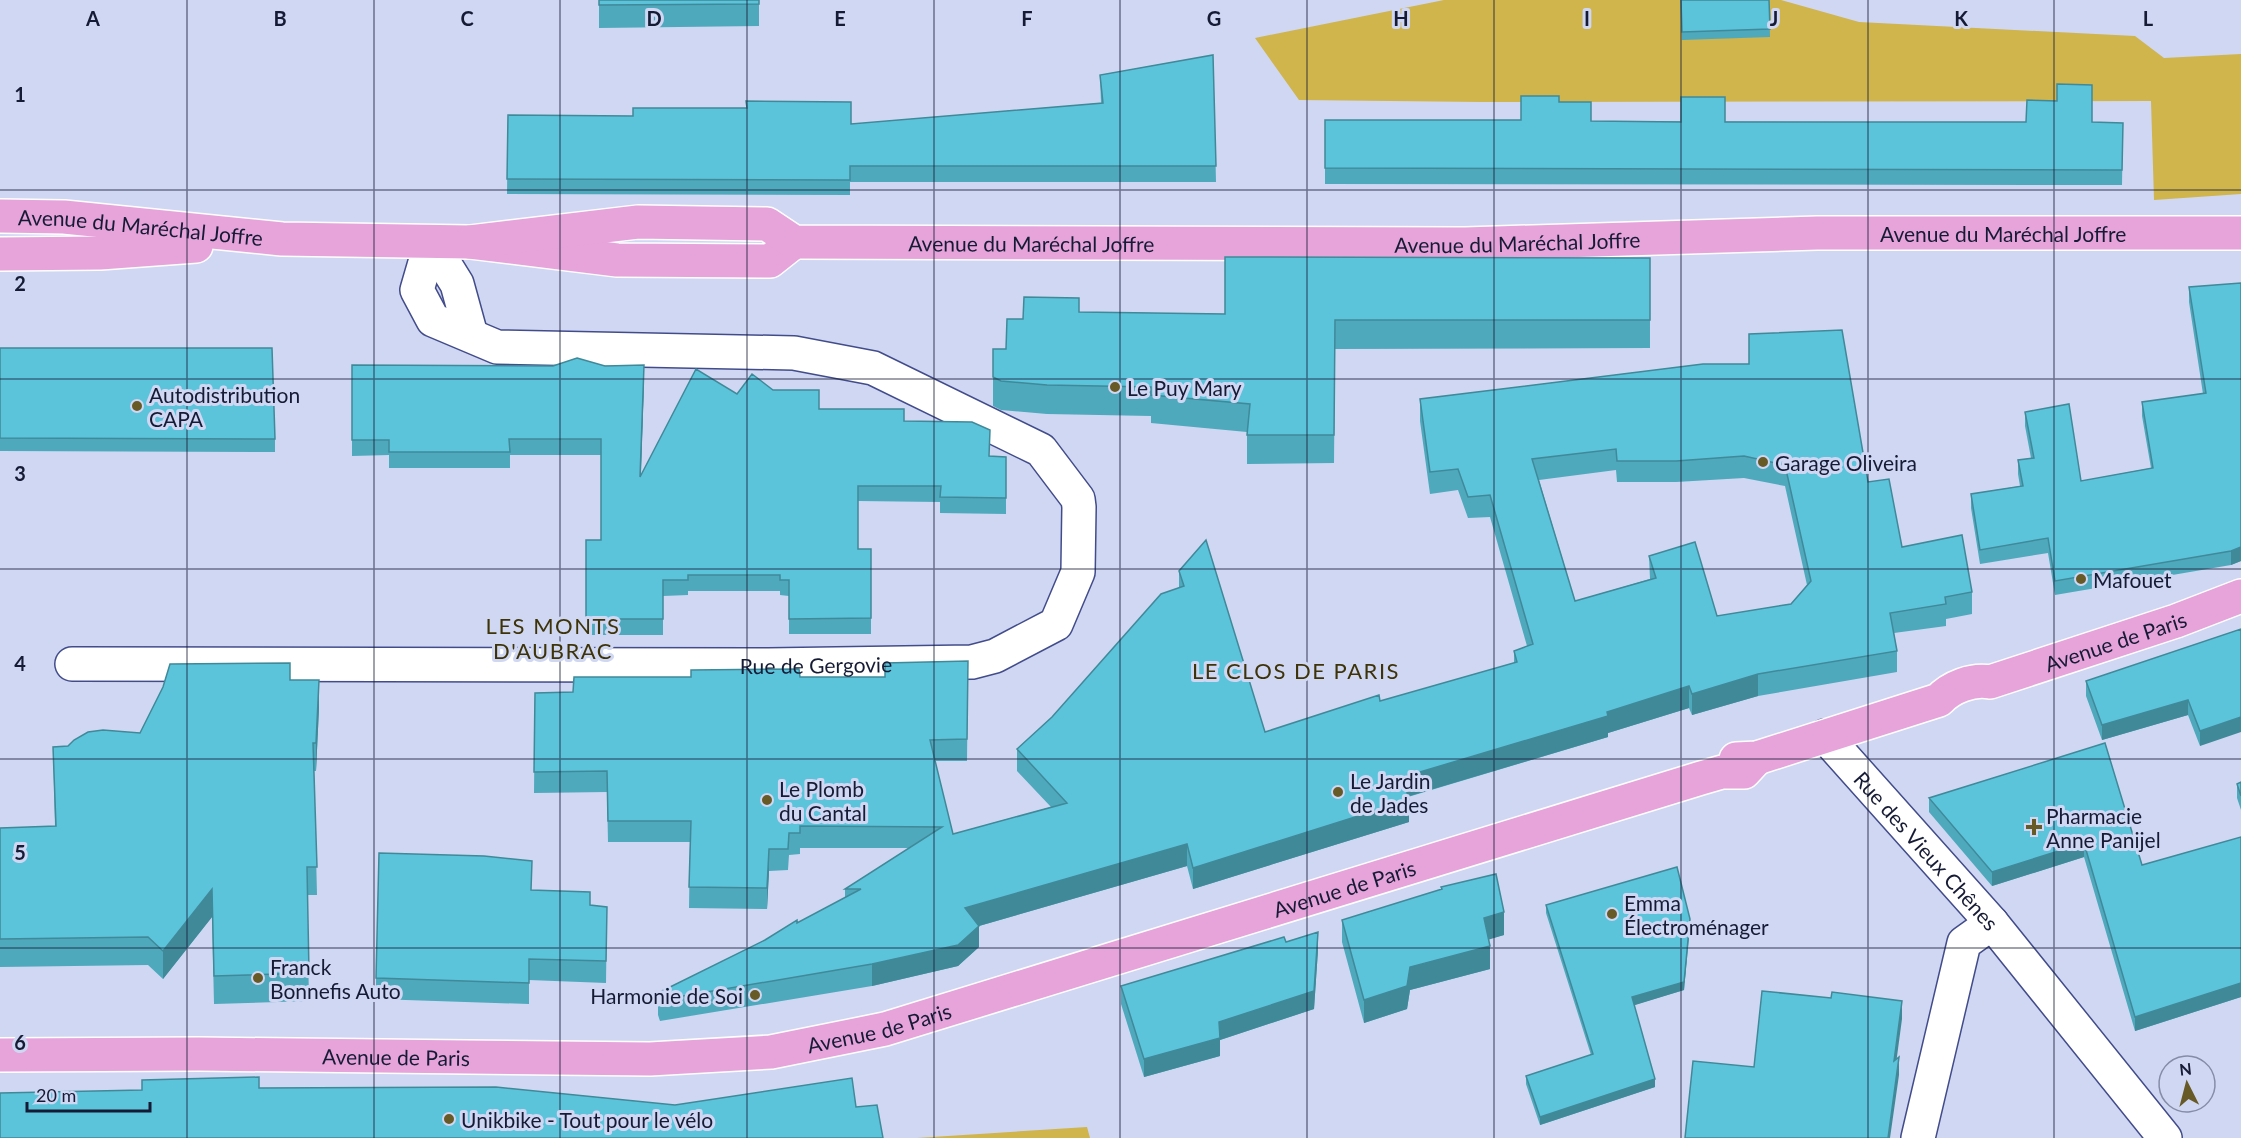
<svg xmlns="http://www.w3.org/2000/svg" width="2241" height="1138" font-family="Lato,sans-serif">
	<style>
		.green { fill: #d0b44c }
		.lines { fill: none; stroke-linecap: round; stroke-linejoin: round }
		.minor-casing { stroke: #424c8a; stroke-width: 36 }
		.major-casing { stroke: #fff; stroke-width: 36 }
		.minor { stroke: #fff; stroke-width: 33 }
		.major { stroke: #e6a4db; stroke-width: 33 }
		.wall { fill: #4ea9bc; fill-rule: evenodd }
		.shaded-wall { fill: #408999 }
		.building { fill: #5bc4db; stroke: #408999; stroke-width: 1.5; fill-rule: evenodd }
		.grid { fill: none; stroke: #161b35; stroke-width: 1.5; stroke-opacity: 0.55 }
		.poi-dot { fill: #685a27; stroke: #cfd7f3; stroke-width: 2 }
		.labels { text-anchor: middle; dominant-baseline: central; stroke-width: 6; stroke-linejoin: round; paint-order: stroke }
		.street-label { font-size: 21px; fill: #161b35; stroke: #cfd7f3 }
		.poi-label { font-size: 21px; fill: #161b35; stroke: #cfd7f3; text-anchor: start }
		.neighbourhood-label { font-size: 22px; letter-spacing: 1.5px; fill: #3e3308; stroke: #cfd7f3 }
		.grid-label { font-size: 20px; text-anchor: middle; font-weight: bold; fill: #161b35; stroke: #cfd7f3; stroke-width: 6; stroke-linejoin: round; paint-order: stroke }
	</style>
	<rect width="100%" height="100%" fill="#cfd7f3"/>
	<path class="green" d="M1444,0H1781L1859,22L2135,36L2164,58L2241,54V194L2154,200L2151,101L1482,102L1299,100L1255,38Z
		M1087,1127L1090,1138H917Z"/>
	<g class="lines">
		<defs>
			<g id="minor">
				<path d="M431,242L457,284L471,335"/>
				<path id="s1" d="M72,664L768,665L972,662L995,656L1056,624L1078,572L1079,507L1078,499L1041,450L873,368L794,353L497,347L433,320L417,290L431,242"/>
				<path id="s2" d="M1825,736L1992,923L2165,1138"/>
				<path d="M1918,1138L1964,943L1992,923"/>
			</g>
			<g id="major">
				<path id="s3" d="M0,216L64,217L282,239L470,242L617,260L770,261L794,242"/>
				<path id="s4" d="M470,242L638,222L767,224L794,242L1465,244L1817,233H2241"/>
				<path d="M0,254L100,253L196,246"/>
				<path id="s5" d="M1736,759L1757,758L1939,700C1951,687 1972,679 1990,682L2176,621L2241,596"/>
				<path id="s6" d="M0,1055L199,1054L650,1059L771,1052L885,1029L1701,778L1722,772H1744L1757,758"/>
			</g>
		</defs>
		<use href="#minor" class="minor-casing"/>
		<use href="#major" class="major-casing"/>
		<use href="#minor" class="minor"/>
		<use href="#major" class="major"/>
	</g>
	<path class="wall" d="M599,0H759V26L599,28Z
		M1681,0H1769L1770,37L1682,40Z
		M1213,55L1216,182H850V195L507,194L508,115L851,124L1101,103L1100,75Z
		M1559,102L1591,121L2123,123L2122,185L1325,184V120H1521Z
		M1650,258V348L1335,349L1334,463L1247,464V432L1151,423V416L1047,414L1001,410L993,406V377L1006,349L1023,319L1079,312L1225,314Z
		M2241,283V561L2231,565L2055,595L2048,553L1980,564L1971,508V494L2020,486L2018,474V460L2031,458L2025,426V412L2081,481L2151,468L2142,416V402L2203,394L2189,302V287Z
		M0,348L275,439V452L0,451Z
		M1703,364L1868,482L1902,547L1972,592V614L1946,619V626L1894,633L1897,651V672L1758,696L1692,715L1689,708L1608,733V737L1408,797L1409,822L1193,889L1187,866L979,926V947L958,966L872,986L660,1021L658,1015V993L765,940L845,898V889L909,848H800V854L789,855L788,870L769,871L767,909L689,908L690,842H608L607,792L534,793L535,693L573,692L800,677H885L968,661L967,761H935L953,834L1051,807L1017,771V749L1052,717L1179,588V571L1265,732L1380,701L1514,663V651L1527,646L1490,517L1468,518L1458,490L1430,494L1420,421V399ZM1616,470L1617,482H1676L1744,478L1785,486L1807,585L1791,604L1717,616L1649,556L1650,579L1575,601L1539,480Z
		M352,365L644,381L641,475L737,394L773,390L819,409L904,421L990,456L1006,457V514L940,513V502L858,501V549H871V634H789V596L780,595V591H688V595L663,596V635H586V540H601V455H510V468H389V455L352,456Z
		M2241,629L2200,746L2188,715L2102,740L2086,696V681Z
		M290,680L319,708L316,771H314L317,895H307L309,1001L214,1004L212,917L163,979L148,965L0,967V828L55,826L53,747L68,746L140,733Z
		M2105,743L2142,865L2241,837V997L2135,1031L2084,857L1992,886L1929,812V798Z
		M2241,782V810L2237,798V784Z
		M531,890L590,905L607,907L606,983L529,980V1004L376,999V978Z
		M1546,905L1690,927L1684,990L1634,1005L1655,1087L1540,1125L1526,1084V1076L1591,1055L1546,913Z
		M1342,920L1504,935L1489,939L1490,969L1410,990L1407,1009L1364,1023L1342,942Z
		M1286,942L1318,950L1314,1009L1220,1040V1056L1144,1077L1121,1004V986Z"/>
	<path class="shaded-wall" d="M644,365V381L640,493V477Z
		M2241,547V561L2231,565V551Z
		M1758,674V696L1692,715V694Z
		M319,680V708L316,771V743Z
		M1689,686V708L1608,733V737L1403,798V777Z
		M2188,700V715L2102,740V725Z
		M2241,717V732L2200,746V731Z
		M1409,800V822L1193,889V868Z
		M2084,843V857L1992,886V872Z
		M1187,844V866L965,930V908Z
		M769,849V871L767,909V888Z
		M212,889V917L163,979V951Z
		M1504,912V935L1484,941V918Z
		M1690,919L1684,990L1632,1006V997Z
		M979,926V947L958,966L872,986V964Z
		M1318,932V950L1314,1009L1220,1040V1056L1144,1077V1059Z
		M1490,946V969L1410,990L1407,1009L1364,1023V1000L1410,967Z
		M2241,983V997L2135,1031V1017Z
		M1902,1001V1019L1894,1079V1061Z
		M1899,1057V1075L1890,1138H1888Z
		M1655,1079V1087L1540,1125V1117Z"/>
	<path class="building" d="M599,0H759V4L599,5Z
		M1681,0H1769L1770,29L1682,32Z
		M1213,55L1216,166H850V180L507,179L508,115L633,116V108H747L746,101L851,102V124L1103,103L1100,75Z
		M2057,84L2092,85V122L2123,123L2122,170L1325,168V120H1521V96H1559V102H1591V121L1681,122V97H1725V122H2026L2027,100L2057,101Z
		M1225,257L1650,258V320H1335L1334,435H1247L1250,404L1151,395V387L1047,385L1001,381L993,377V349H1006L1007,319H1023L1024,297L1079,298V312L1225,314Z
		M2241,283V547L2231,551L2055,581L2048,538L1980,550L1971,494L2023,486L2018,460L2034,458L2025,412L2069,404L2081,481L2153,468L2142,402L2206,393L2189,287Z
		M1842,330L1868,482L1889,479L1902,547L1962,535L1972,592L1945,597L1946,604L1890,613L1897,651L1758,674L1692,694L1689,686L1607,712L1608,716L1403,777L1409,800L1193,868L1187,844L965,908L979,926L958,945L872,964L660,1000L658,993L765,940L797,920V923L861,889H845L942,827L800,826V833H789L788,849H769L767,888L689,887L691,821H608L607,771L534,772L535,693L573,692L574,677H691V670L799,669L800,677H885V663L968,661L967,739L930,740L953,834L1067,803L1017,749L1052,717L1161,594L1184,586L1179,571L1206,540L1265,732L1379,695L1380,701L1517,662L1514,651L1533,644L1490,495L1468,497L1458,469L1430,472L1420,399L1703,364H1749V334ZM1616,449L1617,461H1676L1744,456L1785,465L1811,581L1791,604L1717,616L1695,542L1649,556L1656,578L1575,601L1532,459Z
		M0,348H272L275,439L0,438Z
		M577,358L605,366L644,365L640,477L696,369L737,394L752,374L773,390H819V409H904V421L972,422L990,430L989,456L1006,457V498L940,497L941,486H858V549H871V618L789,619V580H780V575H688V580H663V619H586V540H601V439H509L510,452H389V440H352V365L553,366Z
		M2241,629V717L2200,731L2188,700L2102,725L2086,681Z
		M290,663V680H319L316,743H313L317,867H307L309,973L214,976L212,889L163,951L148,937L0,939V828L56,826L53,747L68,746L74,740L88,732L103,730L140,733L163,687L170,664Z
		M2105,743L2142,865L2241,837V983L2135,1017L2084,843L1992,872L1929,798Z
		M2241,782V796L2237,784Z
		M379,853L484,856L532,861L531,890L590,892V905L607,907L606,961L529,959V983L376,978Z
		M1677,867L1690,919L1684,982L1632,997L1655,1079L1540,1117L1526,1076L1593,1054L1546,905Z
		M1496,874L1504,912L1484,918L1490,946L1410,967L1407,986L1364,1000L1342,920L1442,889L1441,887Z
		M1318,932L1314,991L1219,1022L1220,1038L1144,1059L1121,986L1284,937L1286,942Z
		M1762,991L1831,998L1832,992L1902,1001L1894,1061L1899,1057L1888,1138H1685L1693,1061L1754,1067Z
		M259,1077V1088L496,1087L675,1105L852,1078L856,1107L877,1105L883,1138H0V1093L142,1090V1080Z"/>
	<path class="grid" d="M187,0V1138M374,0V1138M560,0V1138M747,0V1138M934,0V1138M1120,0V1138M1307,0V1138M1494,0V1138M1681,0V1138M1868,0V1138M2054,0V1138M0,190H2241M0,379H2241M0,569H2241M0,759H2241M0,948H2241"/>
	<g class="poi-dot">
		<circle cx="1115" cy="387" r="6"/>
		<circle cx="137" cy="406" r="6"/>
		<circle cx="1763" cy="462" r="6"/>
		<circle cx="2081" cy="579" r="6"/>
		<circle cx="1338" cy="792" r="6"/>
		<circle cx="767" cy="800" r="6"/>
		<path d="M2031 818h6v6h6v6h-6v6h-6v-6h-6v-6h6z"/>
		<circle cx="1612" cy="914" r="6"/>
		<circle cx="258" cy="978" r="6"/>
		<circle cx="755" cy="995" r="6"/>
		<circle cx="449" cy="1119" r="6"/>
	</g>
	<g class="labels">
		<g class="street-label">
			<text stroke="none"><textPath href="#s3" startOffset="141">Avenue du Maréchal Joffre</textPath></text>
			<text stroke="none"><textPath href="#s4" startOffset="1540">Avenue du Maréchal Joffre</textPath></text>
			<text stroke="none"><textPath href="#s4" startOffset="1054">Avenue du Maréchal Joffre</textPath></text>
			<text stroke="none"><textPath href="#s4" startOffset="568">Avenue du Maréchal Joffre</textPath></text>
			<text stroke="none"><textPath href="#s5" startOffset="400">Avenue de Paris</textPath></text>
			<text stroke="none"><textPath href="#s1" startOffset="744">Rue de Gergovie</textPath></text>
			<text stroke="none"><textPath href="#s2" startOffset="153">Rue des Vieux Chênes</textPath></text>
			<text stroke="none"><textPath href="#s6" startOffset="1368">Avenue de Paris</textPath></text>
			<text stroke="none"><textPath href="#s6" startOffset="882">Avenue de Paris</textPath></text>
			<text stroke="none"><textPath href="#s6" startOffset="396">Avenue de Paris</textPath></text>
		</g>
		<g class="poi-label">
			<text x="1127" y="387">Le Puy Mary</text>
			<text x="149" y="394">Autodistribution<tspan x="149" dy="24">CAPA</tspan></text>
			<text x="1775" y="462">Garage Oliveira</text>
			<text x="2093" y="579">Mafouet</text>
			<text x="1350" y="780">Le Jardin<tspan x="1350" dy="24">de Jades</tspan></text>
			<text x="779" y="788">Le Plomb<tspan x="779" dy="24">du Cantal</tspan></text>
			<text x="2046" y="815">Pharmacie<tspan x="2046" dy="24">Anne Panijel</tspan></text>
			<text x="1624" y="902">Emma<tspan x="1624" dy="24">Électroménager</tspan></text>
			<text x="270" y="966">Franck<tspan x="270" dy="24">Bonnefis Auto</tspan></text>
			<text x="743" y="995" text-anchor="end">Harmonie de Soi</text>
			<text x="461" y="1119">Unikbike - Tout pour le vélo</text>
		</g>
		<g class="neighbourhood-label">
			<text x="553" y="625">LES MONTS<tspan x="553" dy="25">D'AUBRAC</tspan></text>
			<text x="1296" y="670">LE CLOS DE PARIS</text>
		</g>
	</g>
	<g class="grid-label">
		<text x="93" y="26">A</text>
		<text x="280" y="26">B</text>
		<text x="467" y="26">C</text>
		<text x="654" y="26">D</text>
		<text x="840" y="26">E</text>
		<text x="1027" y="26">F</text>
		<text x="1214" y="26">G</text>
		<text x="1401" y="26">H</text>
		<text x="1587" y="26">I</text>
		<text x="1774" y="26">J</text>
		<text x="1961" y="26">K</text>
		<text x="2148" y="26">L</text>
		<text x="20" y="102">1</text>
		<text x="20" y="291">2</text>
		<text x="20" y="481">3</text>
		<text x="20" y="671">4</text>
		<text x="20" y="860">5</text>
		<text x="20" y="1050">6</text>
	</g>
	<g transform="translate(2187 1084) rotate(354)"><circle r="28" fill="#cfd7f3" stroke="#858ca7" stroke-width="1.5"/>
	<path d="M0-4.5L10 22L0 15L-10 22Z" fill="#685a27"/>
	<text y="-9" font-size="16" font-weight="bold" text-anchor="middle" fill="#161b35">N</text>
	</g>
	<path d="M27 1102v9h123v-9" fill="none" stroke="#161b35" stroke-width="3"/>
	<text x="36" y="1102" font-size="18" fill="#161b35" stroke="#cfd7f3" stroke-width="4.5" paint-order="stroke">20 m</text>
</svg>
